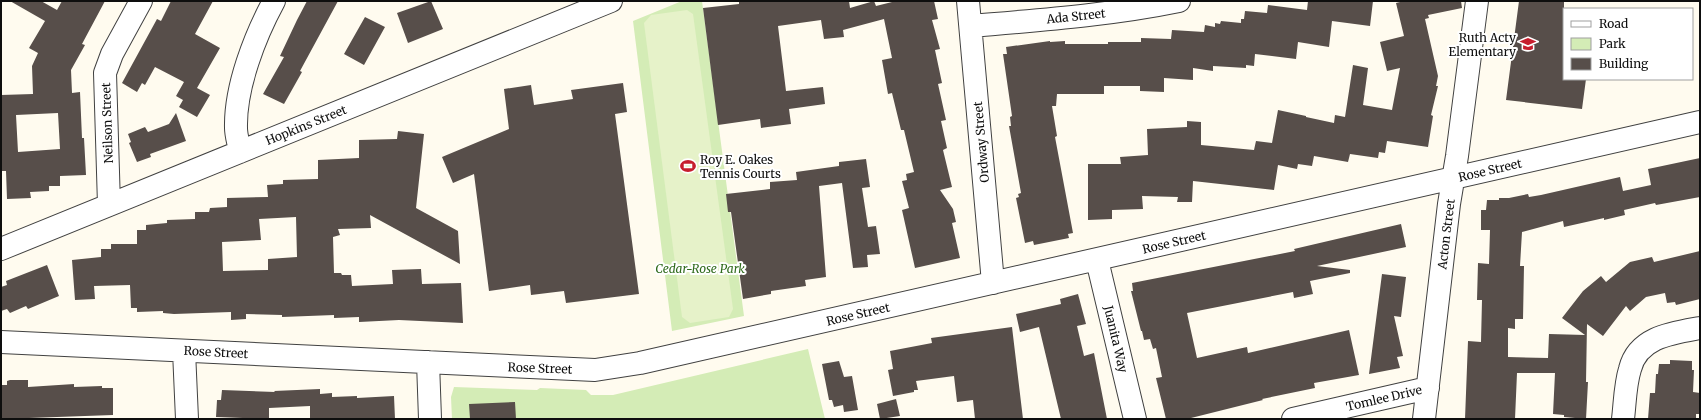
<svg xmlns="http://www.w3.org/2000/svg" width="1701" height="420" font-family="Merriweather,serif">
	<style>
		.green { fill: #d4ecb6 }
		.pitch { fill: #e6f2c9 }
		.building { fill: #574e4a; fill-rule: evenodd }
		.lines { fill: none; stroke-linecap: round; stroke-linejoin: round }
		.minor-casing { stroke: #414141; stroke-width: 24 }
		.minor { stroke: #fff; stroke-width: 22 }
		.labels { text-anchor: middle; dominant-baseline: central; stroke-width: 4; stroke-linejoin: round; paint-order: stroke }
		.street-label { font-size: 12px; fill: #0e0e0e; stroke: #fff }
		.poi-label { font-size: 12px; fill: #0e0e0e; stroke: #fff; text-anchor: end }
		.park-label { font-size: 12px; font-style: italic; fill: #2e6a1b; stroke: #fff }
	</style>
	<rect width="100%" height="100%" fill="#fffbef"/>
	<path class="green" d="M682,1H702L744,316L672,331L633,21Z
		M808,349L825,419H452L451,397L454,387L537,390L540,388L586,390L591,395H613Z"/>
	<path class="pitch" d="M687,10L693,14L733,309L729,317L690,323L682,317L644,23L651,15Z"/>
	<path class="building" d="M10,1H41L57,10L62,1H105L82,44L85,45L71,70L72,93L80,92L82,138H84L86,175L60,176V186H49V191L30,192L31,198L7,199L6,171H1V95L33,94L32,66L38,53L29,48L45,21ZM58,113L60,149L18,152L16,115Z
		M171,1H213L195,34L220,48L197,88L210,95L197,117L179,107L183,100L176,96L184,82L155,67L145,85L142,83L137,92L122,83L157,19L161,21Z
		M307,1H338L300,71L302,72L284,104L263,94L284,57L280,56L297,20Z
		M431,1L443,29L408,43L397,13Z
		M739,1H849L850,8L874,1L876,6L896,1H934L938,19L932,20L940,49L935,50L942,83L938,84L946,120L941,121L947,148L943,150L952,187L940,190L953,209L956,222L952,223L960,258L915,268L902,210L909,208L902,181L907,180L906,174L914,172L904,130H901L892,93L888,94L882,60L892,58L884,19L843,30L844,37L824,39L821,20L778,26L786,91L823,87L825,104L789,109L791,124L761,128L760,119L718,125L703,8L739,4Z
		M1308,1H1373L1370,26L1332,21L1329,47L1298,42L1296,59L1255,54L1254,66L1246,65V68L1213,66V71L1193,68V80L1164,78V92L1140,91V86H1104V94H1057L1056,106H1052L1057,136L1055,137L1073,233L1068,234L1069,238L1034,245L1033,241L1025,243L1016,198L1019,197L1018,194L1021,193L1009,126H1011L1010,117L1012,116L1003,54H1007L1006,47L1050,41V42L1065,41V44H1108V42H1141V38L1171,39L1172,30L1204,32L1205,25L1215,27V23L1220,24L1221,21L1241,23V19H1244L1245,11L1267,13L1268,5L1307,10Z
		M1404,1H1461L1462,8L1428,15L1429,18L1425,19L1438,76L1436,86H1438L1431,115L1433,116L1428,147L1387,141L1385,153L1379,152L1378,158L1350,154L1348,162L1314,156L1312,166L1298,164L1297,169L1278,165L1274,190L1193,181L1192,202H1177L1178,197L1142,196L1143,209L1112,210V219L1088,220V164H1121L1120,157L1148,155L1147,129L1187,127V121L1201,122V145L1254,150L1256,141L1272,143L1278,110L1306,116V117L1334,123L1335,115L1345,117L1353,65L1368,68L1363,105L1392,110L1400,68L1387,71L1380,42L1404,36L1396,3Z
		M1519,1H1564V79H1586L1582,109L1506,100Z
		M365,17L385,27L364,65L344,54Z
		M623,83L627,112L615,114L639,294L566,303L564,291L531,295L530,285L489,291L474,174L453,183L442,157L509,129L504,89L531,85L534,105L573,99L571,90Z
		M176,113L186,141L150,154L151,157L137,162L129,143L131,142L128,134L145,127L148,132L169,124Z
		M398,131L424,134L416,208L458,231L460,264L370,215L371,228L338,229L340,235L333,237L334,273H341L342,275H351L352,286L393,284L392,270L421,269L422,284L461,283L463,323L399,320L359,322V317L334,318V315L282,317V315L246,314V319L231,320V312L174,314L163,313V311L137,312V308H131L130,285L94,286L95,299L75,300L72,260L101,257V249H111V244H137V230H146V225L167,223V220L195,219V212H209L210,208L227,207V198L268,197L267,185L283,184V180L318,179V160L359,158V140L397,139ZM296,217L297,257L268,259V270L223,271L222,242L261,240L259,219Z
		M1700,158V197L1656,205L1655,203L1624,210L1625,215L1604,220V218L1564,227L1563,221L1522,232L1520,266H1524L1523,319H1515V329L1508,328V357L1548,358L1549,334L1585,335L1562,318L1583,291L1601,276L1606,282L1630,262L1652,257L1654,262L1700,251V299L1676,305L1675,302L1667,303L1665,293L1646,297L1630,311L1626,306L1603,336L1587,324L1586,382H1588L1586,419L1564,417V415L1553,414L1555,373H1517L1515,419H1465L1468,341L1481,342L1482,300H1477L1478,263L1489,264L1490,230H1481V210H1486L1487,200H1499V198H1509L1528,194L1529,197L1541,195L1620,177L1623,191L1651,185L1648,169Z
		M866,159L870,187L862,188L868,227L876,226L880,254L867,255L868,267L853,268L842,183L819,186L826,277L805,280L806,286L771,291V294L743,299L731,212H728L726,194L770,189V182L797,180L796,172L839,166V162Z
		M1401,224L1406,247L1317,266L1350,270V273L1310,281L1313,294L1294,298L1293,292L1187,313L1197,358L1247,347L1248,353L1349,330L1359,375L1314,383L1315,388L1262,399L1263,400L1187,419H1166L1156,378L1162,377L1156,348L1153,349L1150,339L1144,340L1142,331H1141L1131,291H1133L1132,283L1295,251L1294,249Z
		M47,265L59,296L28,309L26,306L10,313L7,309L1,311V287L7,285L6,281Z
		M1382,274L1406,277L1401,317L1394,316L1403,356L1397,357L1400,368L1369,374Z
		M1078,294L1086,324L1077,326L1084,356L1094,353L1107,419H1061L1039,327L1020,332L1016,314L1061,304L1060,299Z
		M1012,327L1023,419H975L973,400L957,402L954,376L916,381L918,390H914V392L893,396L888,370L893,369L890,351L932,343L931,338Z
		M1670,360L1692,361V370H1694L1693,392L1700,393V414H1696V419H1648L1650,393H1655L1656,374H1658L1659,364H1670Z
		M839,361L844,377L852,376L858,410L844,412L843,405L834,407L832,400H829L822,364Z
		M10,380H28V387L74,384V387L102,386V388H113V415L1,419V385H7V381Z
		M320,389V394L332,393V397L357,396V398L394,396L395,419H310V406L269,408V419L216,417L217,400H221L222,390L275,392L274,391Z
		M896,399L900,416L880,419L877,404Z
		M515,402L516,419H470L469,404Z"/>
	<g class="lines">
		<defs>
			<path id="minor" d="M968,1L993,283
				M971,26C1041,20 1111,15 1179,1
				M240,152C239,144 236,136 236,128C235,87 255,36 274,1
				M109,205L105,73L112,54L141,1
				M1,249L611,1
				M1097,260L1135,419
				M1,342L595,370L640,363L1700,122
				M184,351L187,419
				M428,362L430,419
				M1293,419L1428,388
				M1424,419L1449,204L1457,156L1477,1
				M1623,419C1625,403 1625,385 1630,369C1638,337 1672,333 1700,328"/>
		</defs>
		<use href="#minor" class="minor-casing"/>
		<use href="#minor" class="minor"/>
	</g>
	<defs>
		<symbol id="school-bare" viewBox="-9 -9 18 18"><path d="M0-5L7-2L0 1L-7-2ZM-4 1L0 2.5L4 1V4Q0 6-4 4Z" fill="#c61e2d" stroke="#fff" stroke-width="2.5" paint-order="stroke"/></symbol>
		<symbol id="stadium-bare" viewBox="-9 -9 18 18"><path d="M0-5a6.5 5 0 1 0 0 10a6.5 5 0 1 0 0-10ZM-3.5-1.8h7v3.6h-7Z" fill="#c61e2d" stroke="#fff" stroke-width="2.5" paint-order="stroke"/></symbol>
	</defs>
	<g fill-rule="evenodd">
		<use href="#school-bare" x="1517" y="33" width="22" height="22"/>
		<use href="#stadium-bare" x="677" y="155" width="22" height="22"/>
	</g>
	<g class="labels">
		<g class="street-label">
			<text transform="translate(1076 16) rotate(-6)">Ada Street</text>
			<text transform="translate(107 123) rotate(-92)">Neilson Street</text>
			<text transform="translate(306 125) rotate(-22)">Hopkins Street</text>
			<text transform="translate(981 142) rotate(-95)">Ordway Street</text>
			<text transform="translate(1490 170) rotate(-13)">Rose Street</text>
			<text transform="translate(1446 234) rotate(-83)">Acton Street</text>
			<text transform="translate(1174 242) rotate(-13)">Rose Street</text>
			<text transform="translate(858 314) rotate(-13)">Rose Street</text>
			<text transform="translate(1116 339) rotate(77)">Juanita Way</text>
			<text transform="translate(216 352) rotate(3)">Rose Street</text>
			<text transform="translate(540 368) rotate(2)">Rose Street</text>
			<text transform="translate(1384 398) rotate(-13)">Tomlee Drive</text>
		</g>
		<g class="poi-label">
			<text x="1516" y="37">Ruth Acty<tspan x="1516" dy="14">Elementary</tspan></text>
			<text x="700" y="159" text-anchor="start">Roy E. Oakes<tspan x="700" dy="14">Tennis Courts</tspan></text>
		</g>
		<g class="park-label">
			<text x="700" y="268">Cedar-Rose Park</text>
		</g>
	</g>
	<rect width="1701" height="420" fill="none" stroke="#0e0e0e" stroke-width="4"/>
	<rect x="1563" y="8" width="130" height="72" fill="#ffffff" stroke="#9f9f9f"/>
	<rect x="1571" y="21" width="20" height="6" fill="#ffffff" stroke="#9f9f9f"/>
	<text x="1599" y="28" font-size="12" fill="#0e0e0e">Road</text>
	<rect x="1571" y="38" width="20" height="12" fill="#d4ecb6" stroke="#9f9f9f"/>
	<text x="1599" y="48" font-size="12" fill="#0e0e0e">Park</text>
	<rect x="1571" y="58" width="20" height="12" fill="#574e4a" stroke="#9f9f9f"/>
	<text x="1599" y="68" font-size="12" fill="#0e0e0e">Building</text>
</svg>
